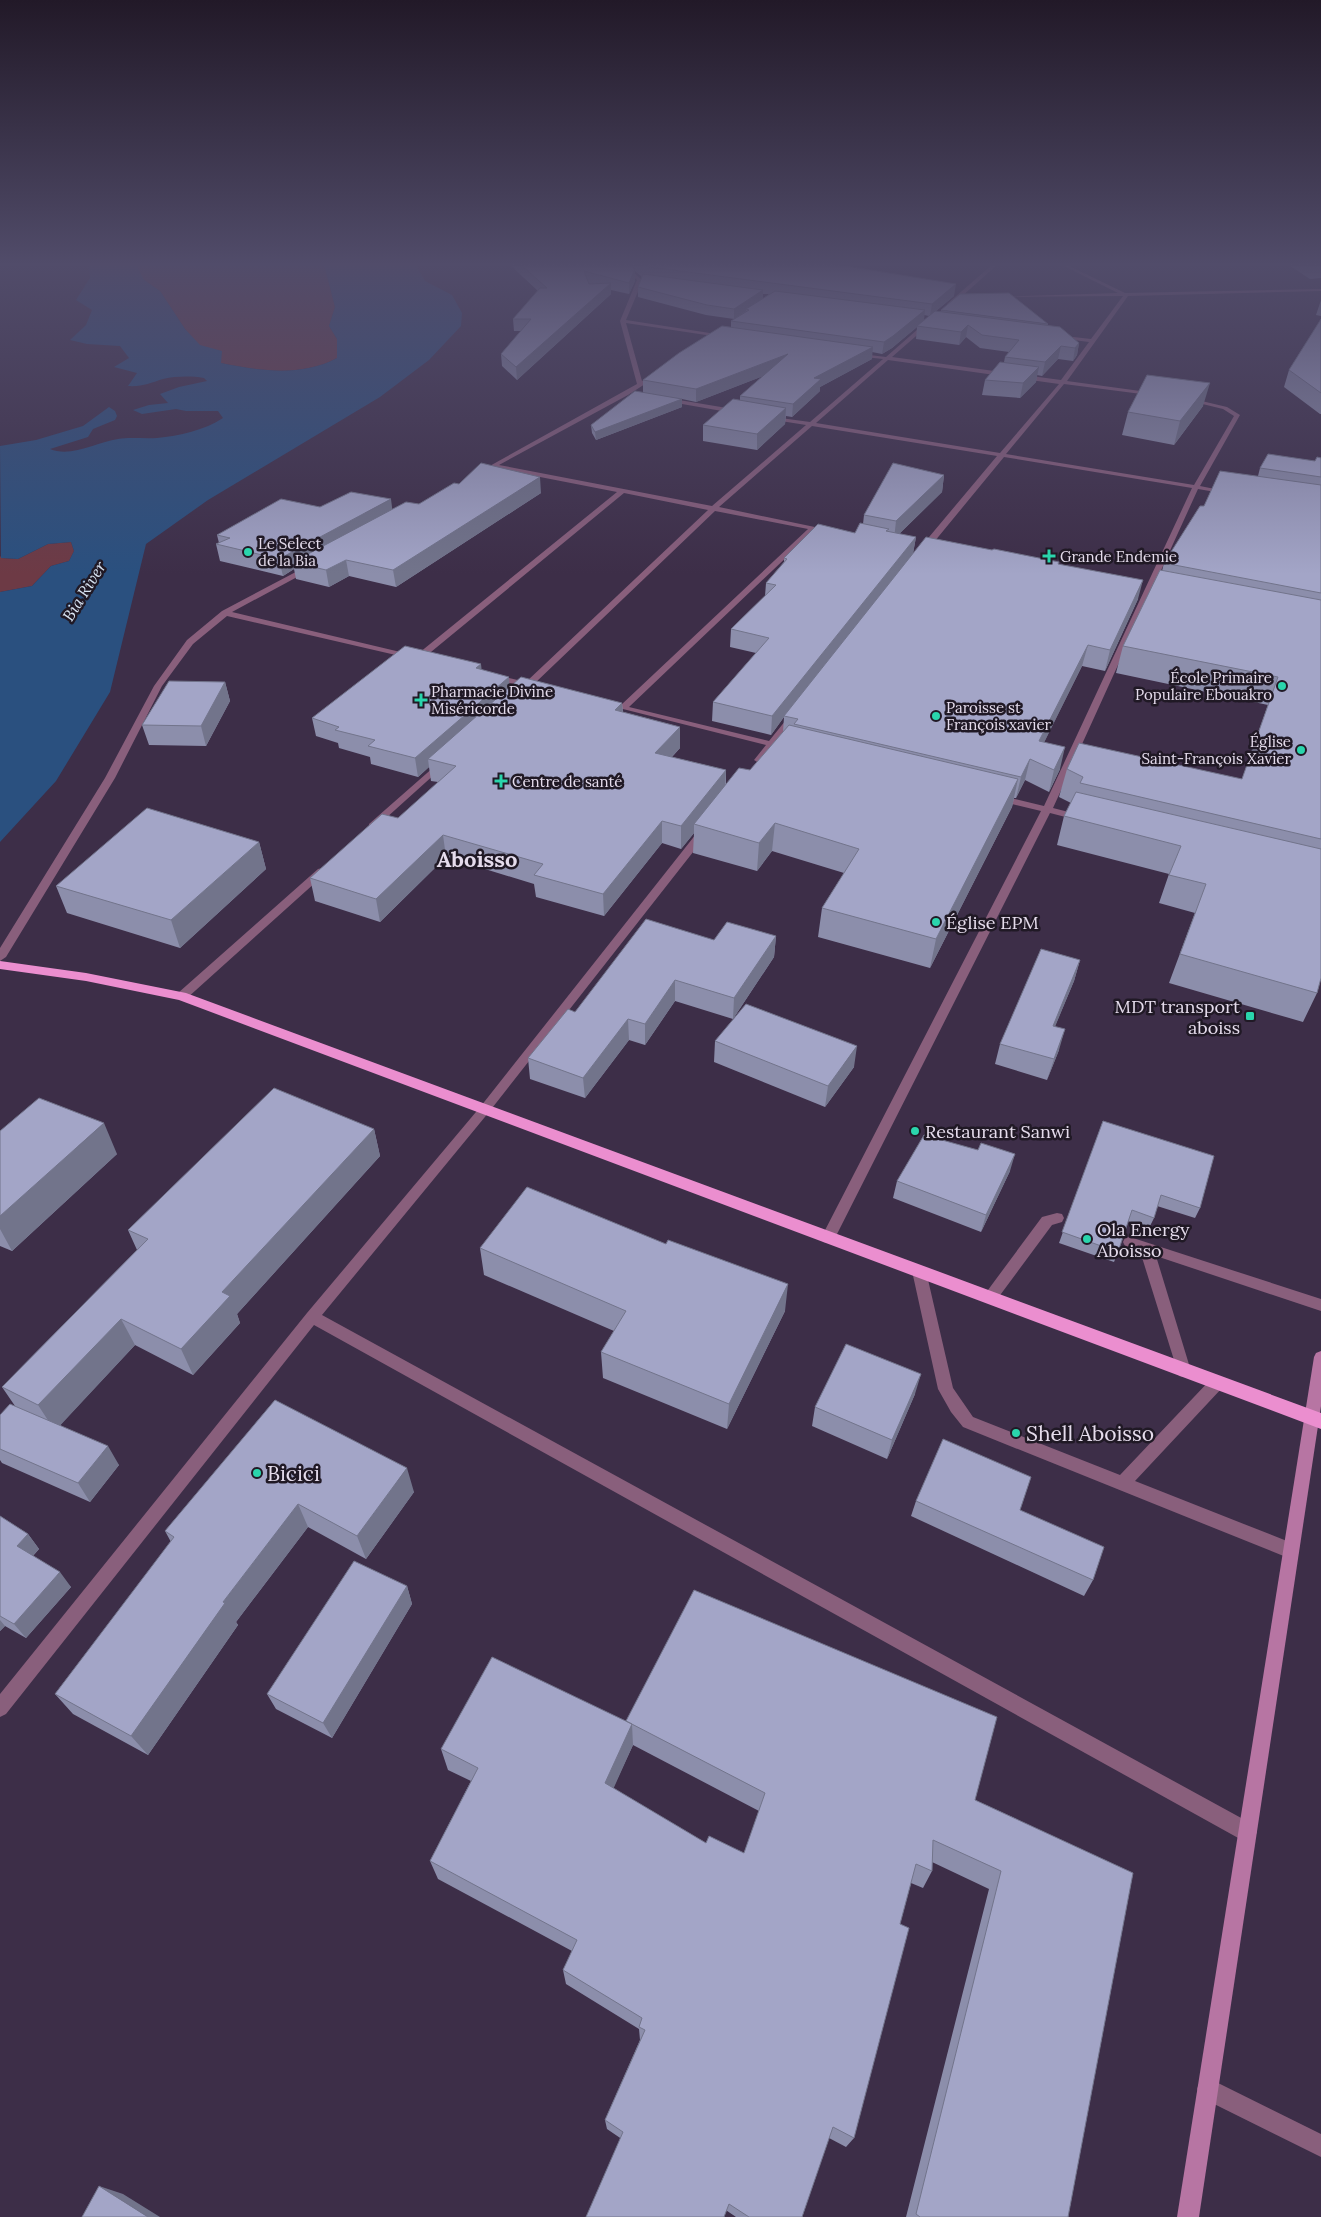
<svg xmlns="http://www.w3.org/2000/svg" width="1321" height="2217" font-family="Lora,serif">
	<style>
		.green { fill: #6d3a45 }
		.water { fill: #2a507f }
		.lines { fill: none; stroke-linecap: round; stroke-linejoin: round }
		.service { fill: #895f7c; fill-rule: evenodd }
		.minor { fill: #895f7c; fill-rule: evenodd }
		.secondary { fill: #b775a3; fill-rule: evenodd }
		.trunk { fill: #eb8ecf; fill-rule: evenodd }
		.wall { fill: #8c8eab; fill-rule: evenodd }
		.shaded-wall { fill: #72748b }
		.building { fill: #a3a5c7; stroke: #72748b }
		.poi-dot { fill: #2ad5ac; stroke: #201925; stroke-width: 2 }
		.labels { text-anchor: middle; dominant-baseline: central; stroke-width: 5; stroke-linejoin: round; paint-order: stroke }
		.far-poi-label { font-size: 15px; fill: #e5dcec; stroke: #201925; text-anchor: start }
		.far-water-label { font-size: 16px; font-style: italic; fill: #d8e4f3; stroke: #201925 }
		.poi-label { font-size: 18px; fill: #e5dcec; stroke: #201925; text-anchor: start }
		.near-poi-label { font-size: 21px; fill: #e5dcec; stroke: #201925; text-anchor: start }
		.district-label { font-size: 22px; font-weight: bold; fill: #e5dcec; stroke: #201925 }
	</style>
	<rect width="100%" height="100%" fill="#3d2e48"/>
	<path class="green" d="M324,264L335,307L329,326L337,339V358C302,377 259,371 221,363V351L200,346L185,329L160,291L144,280L136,265Z
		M71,542L74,551L69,561L51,566L32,586L0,592V556L2,558L18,559L48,544Z"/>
	<path class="water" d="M89,264H136L144,280L160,291L185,329L200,345L222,351L221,363C259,371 302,377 337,358V339L329,326L335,307L324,264H415L425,281L452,295L462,313L461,326L429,360L380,397L208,500L146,544L110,692L56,781L0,842V592L32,586L51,566L69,561L74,551L71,542L48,544L18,559L1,558L0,446L36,440L83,426L109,407L115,411L117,416L115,420L93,429L88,437L50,449C71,458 97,442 118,439C130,437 144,439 157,438C179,436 205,430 223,418L218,411H186L176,409L142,414L133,410L149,405L168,403L160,394L179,387L207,381L204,378C191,376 177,376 163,379C150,383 142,387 128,386L137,373L114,367L129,358L120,346L87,344L70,340L86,325L92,310L76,300L90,278Z"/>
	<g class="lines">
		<path class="service" d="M1057,1213L1062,1214L1064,1218L1062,1222L1052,1225L995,1302L990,1304L985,1302L983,1298L985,1294L1042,1217Z
			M1130,1237L1321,1299V1311L1156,1256L1191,1371L1189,1376L1184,1377L1179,1376L1140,1251L1125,1246L1123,1242L1125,1238Z
			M919,1265L924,1267L926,1271L953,1388L973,1417L1120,1475L1212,1378L1217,1376L1222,1378L1225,1383L1222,1388L1135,1481L1297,1545L1299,1551L1297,1557L1291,1559L963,1427L951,1412L938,1389L912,1271L914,1267Z"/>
		<path class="minor" d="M619,264H624L641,279L658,282H642L626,320L729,336L726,338L626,323L642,381L655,373H659V375L628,395L499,465L712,506L806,425L768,419L766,416L810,422L883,359L855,356L853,353L886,357L926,322L931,323L892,357L1061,380L1089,342L1058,338L1056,335L1091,339L1123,296L997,297L1118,293L1060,264H1065L1125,293L1321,289V291L1128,296L1067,381L1155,393L1157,396L1064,384L1006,454L1194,485L1234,416L1223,409L1186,400L1189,398L1227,407L1240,415L1200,486L1230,492L1227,494L1198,489L1053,808L1084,816L1086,818L1081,821L1050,813L835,1238L833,1242L828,1243L823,1242L821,1238L1041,811L995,800L993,798L998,795L1044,806L1192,488L1004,457L925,553H922L918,551L919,549L997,456L812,426L719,507L834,531L830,533L815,530L629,707L769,741L790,715H796L797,717L777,743L782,744V748L774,747L762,762L759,763L754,760L766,745L603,704L607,701L621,705L808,529L715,511L534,684V688L523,693L519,690L522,686L489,679L488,677L492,674L526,682L708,510L624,493L420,661H414V657L617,492L494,468L482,474L477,473L637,384L620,321L637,280ZM888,360L1059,384L1000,453L816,423Z
			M993,264H998L951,306H947V304Z
			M667,398L739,410L742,412L739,414L665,401Z
			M309,565L313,567L312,569L232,612L413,655V659L227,616L193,644L162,686L115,778L6,957L0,961V948L105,778L154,686L187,640L222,611Z
			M443,759L446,760V764L375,828H369V824Z
			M704,828L708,829V833L489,1112L322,1315L1254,1825L1257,1832L1254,1839L1247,1842L1240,1839L314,1325L6,1714L0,1717V1694L307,1313L481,1106L700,829Z
			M322,868L326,869V873L186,999H178L176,996L178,993L318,869Z
			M1208,2078L1321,2134V2157L1200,2097L1197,2089L1200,2081Z"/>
		<path class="secondary" d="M1321,1351V1406L1199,2217H1177L1314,1357L1316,1353Z"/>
		<path class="trunk" d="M0,961L86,973L186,993L1321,1413V1429L179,1000L86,981L0,969Z"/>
	</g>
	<path class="wall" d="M509,264H834L954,296L936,311H941V310L1048,324V326L1079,343L1077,355L1073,361L1058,359L1042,376L1037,375L1036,382L1020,398L982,395L985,380L1004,362L1005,357L1009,352L980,348L966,337L959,345L916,339L917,327L892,348L882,354L872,352V359L820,387V391L792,417L786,416L785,424L757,450L703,441V425L740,400V396L763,376L696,402L682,399V407L596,440L592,433L591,425L643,393V380L731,328V321L746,311L734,319L706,315L638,297V287L642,277L635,271V281L629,294L611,290V294L517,380L502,366L501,354L521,331H514L513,319L538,291ZM763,294H769L763,299ZM924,315L929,316L924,321Z
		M1287,264H1321V278L1310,279Z
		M1321,300V316L1316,315Z
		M1321,319V414H1320L1284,387L1289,370Z
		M1203,406L1174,445L1122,435L1128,412Z
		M1321,458V978L1317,993L1303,1022L1169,983L1195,913L1159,903L1169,874L1057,845L1064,816L1071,803L1059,797L1067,769L1242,779L1268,705L1116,673L1123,646L1162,571L1164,563L1258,476L1260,468L1315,461Z
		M944,475L942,492L899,534L916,537L913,553L1058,564L1138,599L1105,671L1082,666L1044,742L1060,769L1049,792L1025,780L1016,798H1014L1012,807L930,968L818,937L822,908L844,873L772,851L757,871L693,853L694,833L681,849L662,843L604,916L536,897L534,884L446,857L380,922L315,901L310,878L398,818L438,782L431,781L429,767L418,777L371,764L370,757L339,748L338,743L316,736L312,718L482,670L510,687L622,703L623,712L680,727V748L672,757L726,770V785L750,770L783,732L784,717L771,735L712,721L713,702L756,653L730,647L731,629L765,596L766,583L784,562V558L855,533L863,524L864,515Z
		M459,484L541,493L396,587L349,576L329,587L296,579L294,569L283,576L220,561L216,544L219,543L217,535L392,509L419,504Z
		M225,682L230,701L206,746L149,745L142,725Z
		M259,842L266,869L180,948L67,913L56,886Z
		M776,936L774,957L733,1019L675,1001L645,1045L629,1040L585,1098L530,1079L528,1058L575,1012L714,940Z
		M1080,960L1074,981L1055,1026L1059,1050L1047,1080L995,1064L1000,1044Z
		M715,1041L854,1067L825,1107L714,1062Z
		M1103,1121L1200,1208L1195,1218L1157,1206L1154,1218L1149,1228L1128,1221L1118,1252L1114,1262L1059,1243Z
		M374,1129L380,1156L237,1314L240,1323L193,1375L135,1345L60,1425L119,1465L90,1502L2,1463L0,1460V1415L15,1406L2,1387L137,1250L128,1230Z
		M0,1131L117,1154L12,1251L0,1246Z
		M1010,1171L981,1232L893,1198L897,1181Z
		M480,1248L785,1311L727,1429L603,1378L601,1352L614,1331L484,1275Z
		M915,1394L887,1459L812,1426L815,1407Z
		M275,1400L414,1492L366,1559L308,1527L236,1622L238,1625L148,1755L73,1714L55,1694L171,1542L165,1531Z
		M916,1501L1020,1510L1093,1580L1084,1596L911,1516Z
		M0,1516L28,1534L39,1549L33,1556L71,1587L26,1638L5,1626L0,1631Z
		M407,1586L412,1604L332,1738L276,1709L267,1694Z
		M626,1722L975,1800L1133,1873L1068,2217H906L989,1889L932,1862V1871L923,1888L911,1883L900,1924L854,2138L846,2147L829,2138L802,2217H736L607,2129L605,2120L640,2040L639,2029L566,1984L563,1970L572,1951L438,1879L430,1861L471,1781L448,1770L441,1749ZM633,1745L759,1811L744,1853L706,1843L613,1788Z"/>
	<path class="shaded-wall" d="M635,269V281L629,294V283Z
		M611,283V294L517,380L516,367Z
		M956,284L954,296L930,316L932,304Z
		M763,290V300L746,309V311L734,319V309Z
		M925,310L924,321L892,348L882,354L884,342Z
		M968,325L966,337L959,345L961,332Z
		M1079,343L1077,355L1073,361L1075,348Z
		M1061,346L1058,359L1042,376L1045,362Z
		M873,347L872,359L820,387V391L792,417L793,404L814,378Z
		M788,354L787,367L696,402V389Z
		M1039,367L1036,382L1020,398L1023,383Z
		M1210,383L1203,406L1174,445L1180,421Z
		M682,399V407L596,440L595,432Z
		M786,408L785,424L757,450V434Z
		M944,475L942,492L894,539L896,521Z
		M540,477L541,493L396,587L393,570Z
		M391,499L393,515L293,562L294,569L283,576L279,559Z
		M916,537L913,554L784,716V717L771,735L772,716Z
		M346,560L349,576L329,587L326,570Z
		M1143,580L1138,599L1105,671L1110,650Z
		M1088,645L1082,666L1035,761L1039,741Z
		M481,664L483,682L476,668Z
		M509,677L510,695L428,759L429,767L418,777L415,758Z
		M225,682L230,701L206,746L201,726Z
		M622,703L623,724L615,710Z
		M680,727V748L655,775V753Z
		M1065,747L1060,769L1049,792L1054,770Z
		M1030,759L1025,780L1016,798L1021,777Z
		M726,770L725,792L694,824V833L681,849V826Z
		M1018,779L1012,807L930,968L936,939Z
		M662,821V843L604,916L603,894Z
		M775,823L772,851L757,871L759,843Z
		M443,835L446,857L380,922L376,899Z
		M259,842L266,869L180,948L171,920Z
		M776,936L774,957L733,1019L734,998Z
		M1080,960L1074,981L1047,1046L1053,1026Z
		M675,980V1001L645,1045V1024Z
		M628,1019L629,1040L585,1098L583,1078Z
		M1065,1029L1059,1050L1047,1080L1054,1059Z
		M857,1046L854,1067L825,1107L828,1086Z
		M104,1123L117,1154L12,1251L0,1229V1216Z
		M374,1129L380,1156L237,1314L240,1323L193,1375L181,1349L222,1292Z
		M1015,1154L1010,1171L981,1232L986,1215Z
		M788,1284L785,1311L727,1429L729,1404Z
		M121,1319L135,1345L55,1431L38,1405Z
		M921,1374L915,1394L887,1459L892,1440Z
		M108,1446L119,1465L90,1502L78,1483Z
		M407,1468L414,1492L366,1559L357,1536Z
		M298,1504L308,1527L236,1622L238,1625L148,1755L131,1736L223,1602Z
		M28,1534L39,1549L28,1561L17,1546Z
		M60,1572L71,1587L26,1638L14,1624Z
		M407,1586L412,1604L332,1738L323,1723Z
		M0,1620L5,1626L0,1631Z
		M632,1724L633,1745L607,1803L605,1783Z
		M99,2186L123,2194L160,2217H148Z"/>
	<path class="building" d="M520,264H628L635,269L629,283L584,271L589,284L611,283L516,367L501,354L531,319H513L540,288H547Z
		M639,264H834L956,284L932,304L642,266Z
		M643,274L763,290L734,309L707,305L638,287Z
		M775,291L925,310L893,336L884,342L731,321L749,310L746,309Z
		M1009,293L1048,324L941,310L960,294Z
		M935,311L1060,327L1079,343L1075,348L1061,346L1045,362L1005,357L1019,340L982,335L968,325L961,332L917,326Z
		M1321,319V393L1289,370Z
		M722,326L873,347L814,378L821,379L793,404L740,396L788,354L696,389L643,380L679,353Z
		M1000,362L1039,367L1023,383L985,380Z
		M1147,375L1210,383L1180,421L1128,412Z
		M635,391L682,399L595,432L591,425Z
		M733,399L786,408L757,434L703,425Z
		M1268,454L1315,461L1317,457L1321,458V477L1260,468Z
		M481,463L540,477L393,570L346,560L326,570L293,562L406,502L419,504L454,483L459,484Z
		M893,463L944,475L896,521L864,515Z
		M1220,471L1321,485V593L1164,563L1200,506H1204Z
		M351,492L391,499L279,559L216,544L230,538L217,535L281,499L320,507Z
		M860,523L889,529L886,531L916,537L772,716L713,702L769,638L731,629L776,585L766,583L787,559L784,558L818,524L855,533Z
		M926,537L992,550L994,549L1059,562L1058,564L1143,580L1110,650L1088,645L1039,741L1065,747L1054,770L1030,759L1021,777L794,724L798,719L784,716Z
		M1160,570L1321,600V839L1080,783L1083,777L1067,769L1079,743L1242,779L1278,677L1123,646Z
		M405,646L481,664L476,668L509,677L415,758L368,746L375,740L335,730L339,727L312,718Z
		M521,677L622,703L615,710L680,727L655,753L726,770L681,826L662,821L603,894L534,875L543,864L443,835L376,899L310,878L382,814L398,818L456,766L428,759Z
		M169,681L225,682L201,726L142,725Z
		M789,725L1018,779L936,939L822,908L859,849L775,823L759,843L694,824L739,768L750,770Z
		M1076,792L1321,849V978L1317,993L1180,954L1206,884L1169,875L1181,846L1064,816Z
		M147,808L259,842L171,920L56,886Z
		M646,919L714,940L727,922L776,936L734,998L675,980L645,1024L628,1019L583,1078L528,1058L568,1009L575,1012Z
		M1041,949L1080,960L1053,1026L1065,1029L1054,1059L1000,1044Z
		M746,1004L857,1046L828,1086L715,1041Z
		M274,1088L374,1129L222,1292L230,1296L181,1349L121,1319L38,1405L2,1387L148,1239L128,1230Z
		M39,1098L104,1123L0,1216V1131Z
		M1103,1121L1214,1156L1200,1208L1161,1195L1154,1218L1132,1210L1118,1252L1062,1232Z
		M924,1135L978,1150L981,1143L1015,1154L986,1215L897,1181Z
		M527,1187L666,1244L668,1240L788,1284L729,1404L601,1352L626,1311L480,1248Z
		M846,1344L921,1374L892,1440L815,1407Z
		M275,1400L407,1468L357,1536L298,1504L223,1602L225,1603L131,1736L55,1694L174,1537L165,1531Z
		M10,1404L108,1446L78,1483L0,1449V1415Z
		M943,1439L1031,1477L1020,1510L1104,1547L1093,1580L916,1501Z
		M0,1516L28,1534L17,1546L60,1572L14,1624L0,1616Z
		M354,1561L407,1586L323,1723L267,1694Z
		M694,1590L997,1717L975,1800L1133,1873L1068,2217H920L916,2214L1001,1871L933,1840L932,1871L916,1864L900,1924L909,1928L854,2138L833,2127L802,2217H749L729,2204L724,2217H586L623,2132L605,2120L645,2030L639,2027L642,2018L563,1970L577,1940L430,1861L478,1768L441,1749L492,1657L632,1724L605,1783L706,1843L709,1836L744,1853L765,1793L626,1721Z
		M99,2186L148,2217H82Z"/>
	<linearGradient id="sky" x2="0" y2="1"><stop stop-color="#221928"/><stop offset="0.46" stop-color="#514c6a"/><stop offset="1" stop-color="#514c6a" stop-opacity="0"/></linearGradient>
	<rect width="1321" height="574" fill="url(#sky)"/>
	<g class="poi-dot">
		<circle cx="248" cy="552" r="5"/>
		<path d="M1046.5 548.5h5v5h5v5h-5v5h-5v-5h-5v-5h5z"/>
		<circle cx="1282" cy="686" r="5"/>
		<path d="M418.5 692.5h5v5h5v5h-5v5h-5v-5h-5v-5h5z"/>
		<circle cx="936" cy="716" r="5"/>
		<circle cx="1301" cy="750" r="5"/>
		<path d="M498.5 773.5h5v5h5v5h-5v5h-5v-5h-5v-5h5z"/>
		<circle cx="936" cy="922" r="5"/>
		<rect x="1245" y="1011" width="10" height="10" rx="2.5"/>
		<circle cx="915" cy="1131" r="5"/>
		<circle cx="1087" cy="1239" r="5"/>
		<circle cx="1016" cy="1433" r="5"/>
		<circle cx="257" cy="1473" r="5"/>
	</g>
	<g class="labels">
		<g class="far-poi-label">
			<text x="258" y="543">Le Select<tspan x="258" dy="17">de la Bia</tspan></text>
			<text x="1060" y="556">Grande Endemie</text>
			<text x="1272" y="677" text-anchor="end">École Primaire<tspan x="1272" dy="17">Populaire Ebouakro</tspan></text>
			<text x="431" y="691">Pharmacie Divine<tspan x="431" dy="17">Miséricorde</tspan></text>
			<text x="946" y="707">Paroisse st<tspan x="946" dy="17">François xavier</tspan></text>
			<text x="1291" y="741" text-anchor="end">Église<tspan x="1291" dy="17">Saint-François Xavier</tspan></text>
			<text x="512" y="781">Centre de santé</text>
		</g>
		<g class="far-water-label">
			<text transform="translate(84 591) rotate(-58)">Bia River</text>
		</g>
		<g class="poi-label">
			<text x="946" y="922">Église EPM</text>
			<text x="1240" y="1006" text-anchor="end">MDT transport<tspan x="1240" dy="21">aboiss</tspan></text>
			<text x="925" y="1131">Restaurant Sanwi</text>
			<text x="1097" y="1229">Ola Energy<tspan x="1097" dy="21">Aboisso</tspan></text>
		</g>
		<g class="near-poi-label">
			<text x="1026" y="1433">Shell Aboisso</text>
			<text x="267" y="1473">Bicici</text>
		</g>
		<g class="district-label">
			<text x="477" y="859">Aboisso</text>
		</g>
	</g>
</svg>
